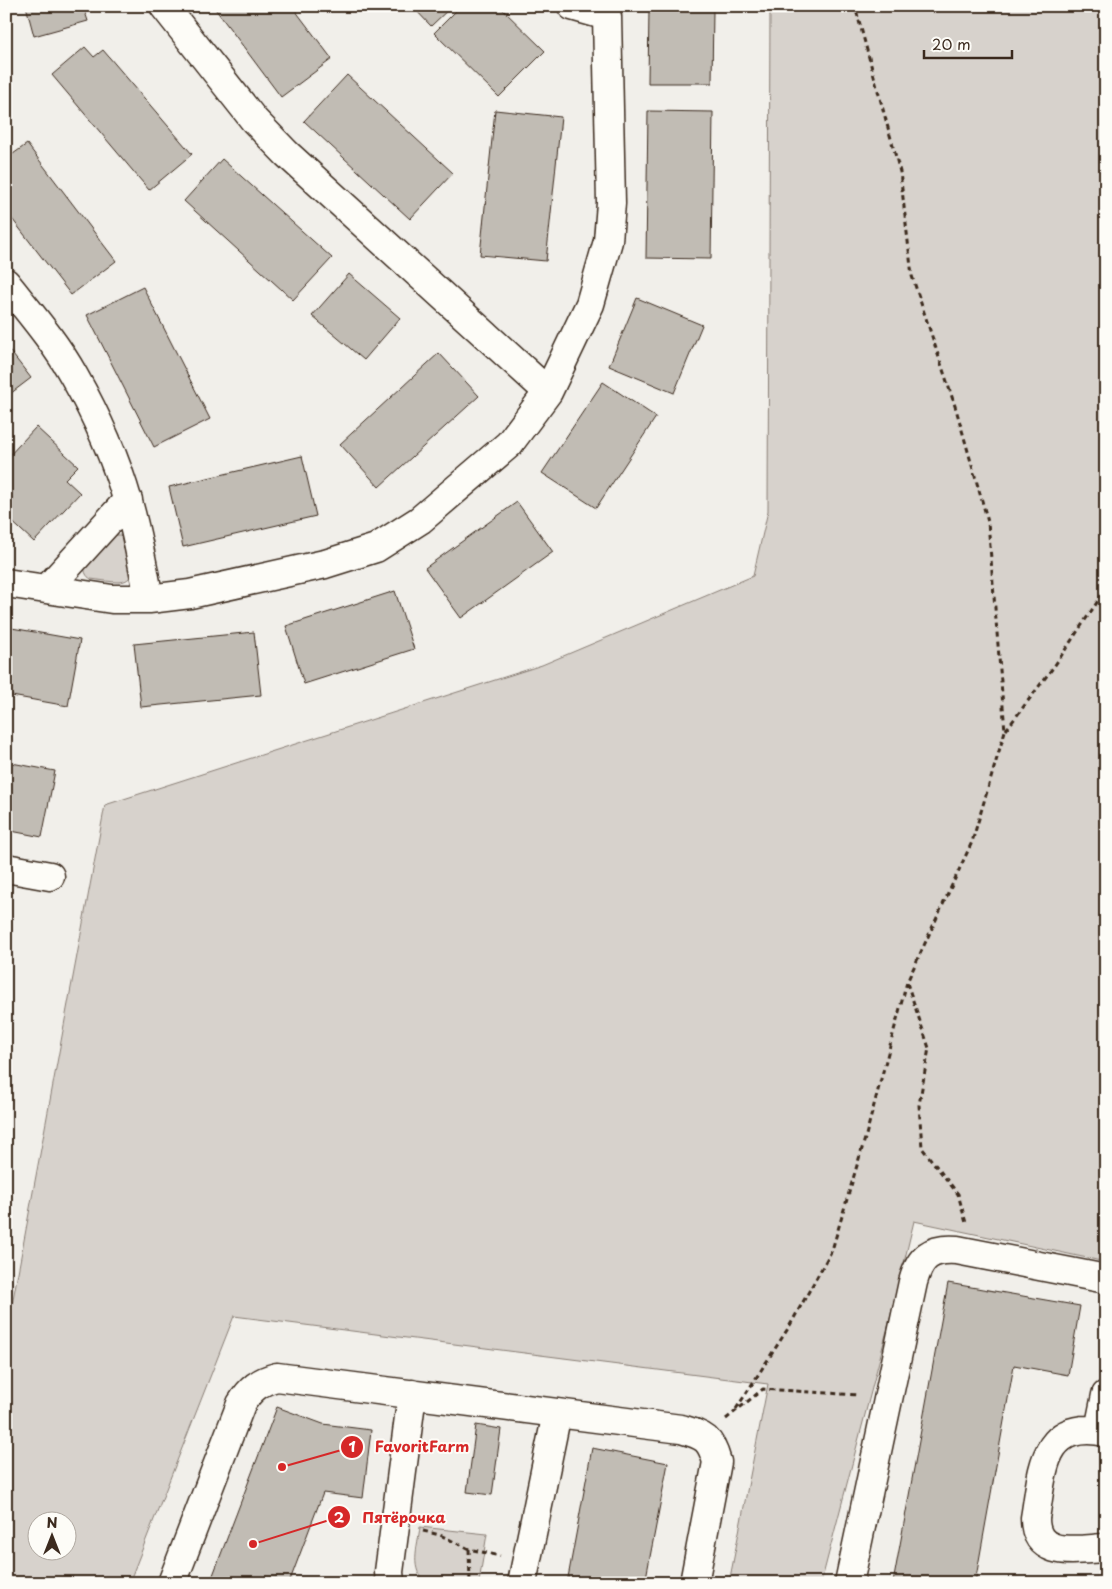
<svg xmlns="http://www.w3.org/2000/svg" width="1112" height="1589" font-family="'Playpen Sans',sans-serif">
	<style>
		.green { fill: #d7d2cc; stroke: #897e75; fill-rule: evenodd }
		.building { fill: #c1bcb4; stroke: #3b2a1e }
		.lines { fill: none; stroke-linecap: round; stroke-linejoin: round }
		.minor-casing { stroke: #3b2a1e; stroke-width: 31 }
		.path { stroke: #3b2a1e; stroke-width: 3; stroke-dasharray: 5 4; stroke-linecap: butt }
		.minor { stroke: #fdfcf7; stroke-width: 28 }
		.leader { fill: none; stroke: #d62828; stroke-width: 2 }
		.callout-dot { fill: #d62828; stroke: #fdfcf7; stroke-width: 2 }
		.mark-label { font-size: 15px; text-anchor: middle; font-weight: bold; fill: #fff }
		.callout-label { font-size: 15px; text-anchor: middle; font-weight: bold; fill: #d62828; stroke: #fdfcf7; stroke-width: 4; stroke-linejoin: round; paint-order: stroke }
	</style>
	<rect width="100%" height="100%" fill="#f1efea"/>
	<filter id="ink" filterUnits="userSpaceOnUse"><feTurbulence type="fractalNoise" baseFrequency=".02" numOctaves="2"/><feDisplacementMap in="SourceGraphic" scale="10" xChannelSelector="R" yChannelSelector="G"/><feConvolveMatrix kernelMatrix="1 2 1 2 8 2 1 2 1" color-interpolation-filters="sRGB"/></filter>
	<g filter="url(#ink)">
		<path class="green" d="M770,6H1106V1262L914,1221L896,1296L821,1583H729L768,1384L234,1316L129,1583H6V1337L105,805L542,665L753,576L768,511ZM38,1522H68V1552H38Z
			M113,535H120L125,539C129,551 142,581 119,582C110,582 100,580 91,579C86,576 85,573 84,566Z
			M420,1527L487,1534L479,1582L428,1583C408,1572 418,1545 420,1527Z"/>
		<path class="building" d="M26,6H83L88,21L34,36Z
			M213,6H292L332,59L281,97Z
			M412,6H452L431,26Z
			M461,6H499L545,51L499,97L434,33Z
			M649,9H713L712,83H648Z
			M85,47L94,57L103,50L192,154L149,190L52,75Z
			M347,75L453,173L410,219L304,121Z
			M495,110L561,117L546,261L480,255Z
			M648,111L713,112L711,259L646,258Z
			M27,144L116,261L71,295L6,211V159Z
			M222,159L332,258L293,300L184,201Z
			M349,274L400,318L364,360L312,316Z
			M143,287L210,419L154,447L87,315Z
			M637,298L702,325L674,393L609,366Z
			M6,346L31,378L6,397Z
			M439,353L479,396L379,487L340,444Z
			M603,382L656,417L596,508L542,473Z
			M36,427L78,466L65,479L80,493L34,542L6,516V459Z
			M302,456L316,516L183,547L169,487Z
			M517,502L553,552L461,618L425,568Z
			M395,591L414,649L304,684L286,626Z
			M6,627L80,640L68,706L6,695Z
			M254,632L261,695L141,707L134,644Z
			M6,762L55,771L42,837L6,830Z
			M948,1283L1080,1306L1068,1375L1014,1365L975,1583H893Z
			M277,1407L323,1424L371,1430L363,1498L323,1493L289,1583H210Z
			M476,1425L501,1429L492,1495L467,1492Z
			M592,1448L668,1463L645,1583H567Z"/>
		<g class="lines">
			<defs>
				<path id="minor" d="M6,283C30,313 55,342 74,376C95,413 116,460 128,502C137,534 143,566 149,599
					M548,392L590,304L608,241L611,203L607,16L572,6
					M6,583L112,599H149L190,594L325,564L376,548L420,520L509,444L548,392L287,154L254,120L164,6
					M47,589L128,500
					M6,868L50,876
					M1099,1430L1106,1395
					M1106,1432C1041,1419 1043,1472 1035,1518C1035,1560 1078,1549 1106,1548
					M172,1583L241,1404C250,1389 260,1381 277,1377L681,1429C704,1436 710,1437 717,1462L694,1583
					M390,1583L389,1572L412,1394
					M522,1583L557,1413
					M849,1583L913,1282C920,1257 930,1248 957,1250L1106,1279"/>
			</defs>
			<use href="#minor" class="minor-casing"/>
			<path class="path" d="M1006,730L1055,665L1106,589
				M907,983L929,1048L919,1105L922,1148L958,1194L966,1223
				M736,1409L789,1327L832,1250L866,1135L907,982L972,842L1005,731L988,522L956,409L912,276L900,172L855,6
				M726,1419L763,1389L859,1395
				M423,1531L440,1535L469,1549L500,1556
				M469,1549L470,1583"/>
			<use href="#minor" class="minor"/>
		</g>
	</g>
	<path class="leader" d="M282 1467L352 1447M253 1544L339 1517"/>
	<g class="callout-dot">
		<circle cx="282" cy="1467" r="5"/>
		<circle cx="253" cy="1544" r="5"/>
		<circle cx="352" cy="1447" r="12"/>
		<circle cx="339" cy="1517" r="12"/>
	</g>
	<g class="mark-label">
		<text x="352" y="1452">1</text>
		<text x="339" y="1523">2</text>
	</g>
	<g class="callout-label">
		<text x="422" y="1452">FavoritFarm</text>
		<text x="404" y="1523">Пятёрочка</text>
	</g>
	<rect width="1112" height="1589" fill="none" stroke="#fdfcf7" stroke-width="25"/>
	<rect x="12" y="12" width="1087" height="1564" fill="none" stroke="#3b2a1e" stroke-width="2" filter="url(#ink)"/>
	<g transform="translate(52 1536)"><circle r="24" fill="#fdfcf7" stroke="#afa8a0"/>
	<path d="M0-4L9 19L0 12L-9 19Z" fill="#3b2a1e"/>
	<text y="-8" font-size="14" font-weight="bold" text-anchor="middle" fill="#3b2a1e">N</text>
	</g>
	<path d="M924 50v8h88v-8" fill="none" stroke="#3b2a1e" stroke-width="2.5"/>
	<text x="932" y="50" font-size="15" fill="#3b2a1e" stroke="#fdfcf7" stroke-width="4" paint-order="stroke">20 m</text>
</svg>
